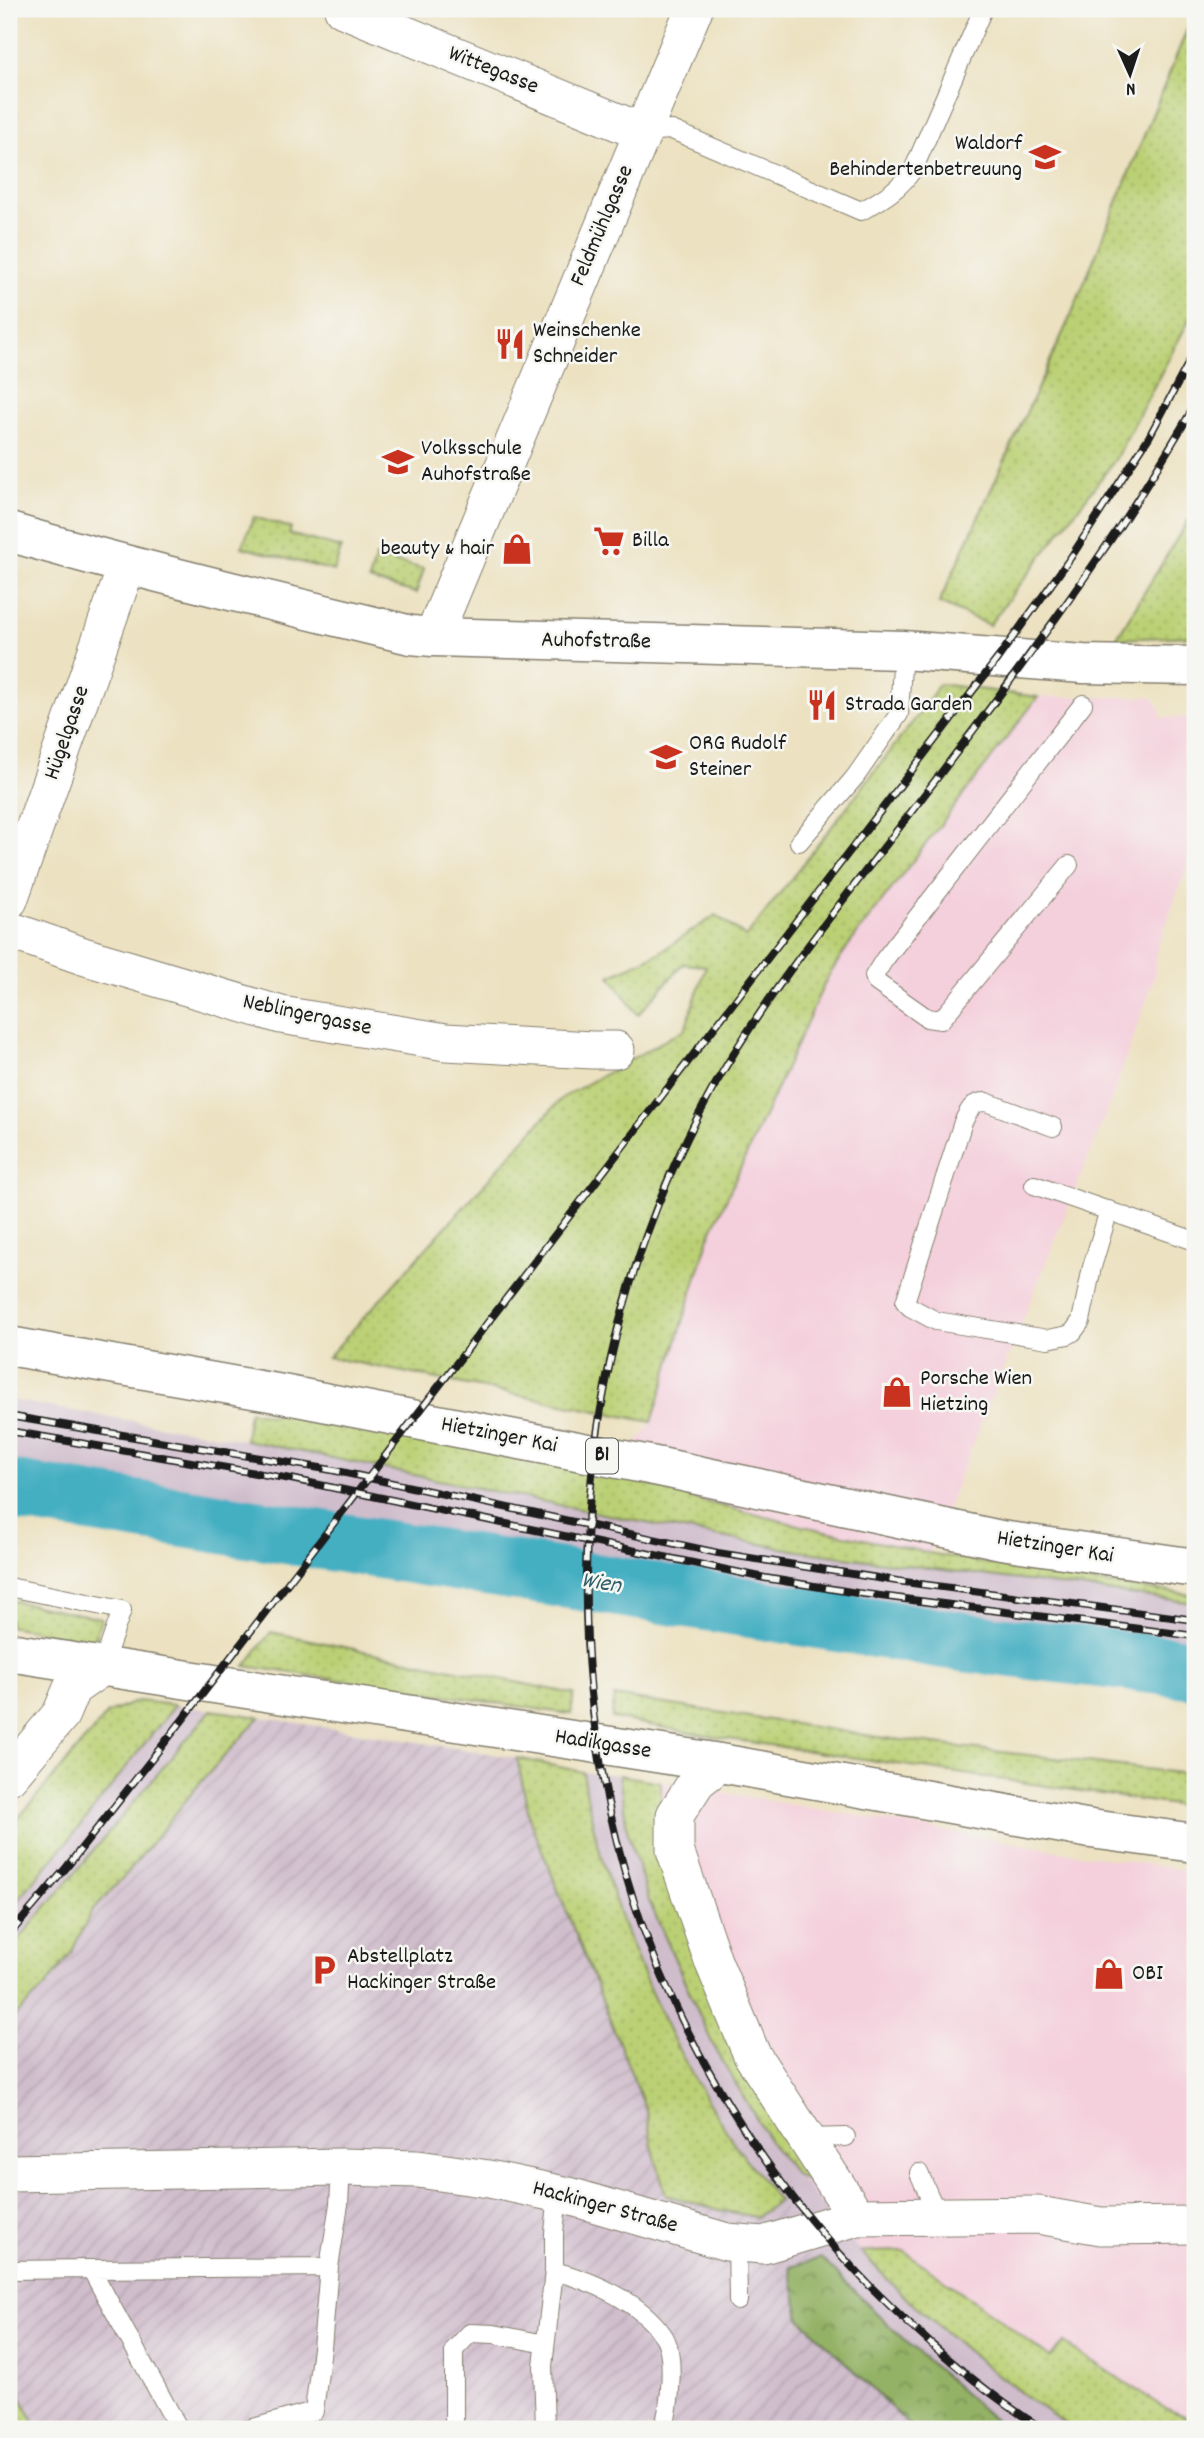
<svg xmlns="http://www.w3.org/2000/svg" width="1204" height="2438" font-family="Dekko,sans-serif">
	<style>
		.built { fill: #f4cfdc }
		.industrial { fill: url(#industrial-furrows) }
		.railway { fill: #d0bdcc }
		.grass { fill: url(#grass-dots); stroke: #6c7648; stroke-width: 2 }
		.forest { fill: url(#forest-crowns); stroke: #586741; stroke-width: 2 }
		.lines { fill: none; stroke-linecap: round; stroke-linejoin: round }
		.river { stroke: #44afc2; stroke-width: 60 }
		.lane-casing { stroke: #847e6e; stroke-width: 20 }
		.street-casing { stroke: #847e6e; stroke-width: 39 }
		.secondary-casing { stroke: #847e6e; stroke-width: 41 }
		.primary-casing { stroke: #847e6e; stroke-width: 41 }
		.lane { stroke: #fff; stroke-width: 18 }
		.street { stroke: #fff; stroke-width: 37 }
		.secondary { stroke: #fff; stroke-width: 38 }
		.primary { stroke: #fff; stroke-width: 38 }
		.rail-casing { stroke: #1c1c1c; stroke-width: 8 }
		.rail { stroke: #f6f6f2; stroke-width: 5; stroke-dasharray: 16; stroke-linecap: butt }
		.labels { text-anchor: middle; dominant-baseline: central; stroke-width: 5; stroke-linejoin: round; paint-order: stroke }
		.shield { fill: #f6f6f2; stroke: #5d5d5c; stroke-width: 2 }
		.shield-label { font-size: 21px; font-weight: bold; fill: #1c1c1c }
		.street-label { font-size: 23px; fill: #1c1c1c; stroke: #f6f6f2 }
		.poi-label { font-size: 23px; fill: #1c1c1c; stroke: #f6f6f2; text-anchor: start }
		.water-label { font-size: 24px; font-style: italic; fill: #2e5e67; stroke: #f6f6f2 }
	</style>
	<defs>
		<pattern id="industrial-furrows" width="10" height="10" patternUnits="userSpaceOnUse" patternTransform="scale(1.75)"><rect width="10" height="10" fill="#d0bdcc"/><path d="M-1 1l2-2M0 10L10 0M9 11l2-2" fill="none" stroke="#b2a2af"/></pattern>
		<pattern id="grass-dots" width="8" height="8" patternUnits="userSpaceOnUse" patternTransform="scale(1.75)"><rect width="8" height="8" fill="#bbd074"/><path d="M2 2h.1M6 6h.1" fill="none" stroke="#a0b264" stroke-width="1.8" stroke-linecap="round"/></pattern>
		<pattern id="forest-crowns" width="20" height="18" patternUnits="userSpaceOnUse" patternTransform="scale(1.75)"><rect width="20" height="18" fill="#94b266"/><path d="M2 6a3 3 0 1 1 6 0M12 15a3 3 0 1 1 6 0" fill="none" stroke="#789053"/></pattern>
	</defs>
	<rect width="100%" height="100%" fill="#f6f6f2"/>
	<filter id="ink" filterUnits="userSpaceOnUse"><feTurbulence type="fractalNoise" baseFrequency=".0143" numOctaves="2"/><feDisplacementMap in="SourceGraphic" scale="14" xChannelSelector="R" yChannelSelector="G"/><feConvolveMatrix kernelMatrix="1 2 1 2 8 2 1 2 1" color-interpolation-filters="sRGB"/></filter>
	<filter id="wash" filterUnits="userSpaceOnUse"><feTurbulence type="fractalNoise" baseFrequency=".00686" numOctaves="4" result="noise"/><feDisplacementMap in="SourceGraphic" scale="28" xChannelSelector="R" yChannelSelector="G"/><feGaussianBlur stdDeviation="1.57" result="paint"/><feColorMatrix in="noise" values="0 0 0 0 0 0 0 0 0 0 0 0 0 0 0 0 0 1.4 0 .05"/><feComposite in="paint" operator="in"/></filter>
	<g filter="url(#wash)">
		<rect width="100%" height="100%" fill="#ece1c0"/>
		<path class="built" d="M1038,697H1152L1161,710L1160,718H1195V845L1157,948L1154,978L1112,1098L929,1553L798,1525L702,1501L616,1473L652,1422L709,1237L826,980L848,946Z
			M661,1782L1060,1851L1195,1872V2429H1153L1050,2359L1005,2323L904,2251L861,2252L794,2173L810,2182L661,1851Z"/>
		<path class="industrial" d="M260,1717L517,1758L530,1820L646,2110L652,2146L666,2194L720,2210L756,2217L779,2201L821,2258L790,2268L800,2318L913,2429H38L9,2376V2022L45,1987L71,1953L92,1911L129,1871L200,1783Z"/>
		<path class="railway" d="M9,1400L245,1440L656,1525L799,1551L1195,1603V1649L830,1601L9,1466Z
			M175,1705L211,1710L9,1951V1910L69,1840Z
			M583,1772L619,1775L628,1834L649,1901L712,2043L770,2142L861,2252L904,2296L966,2350L1029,2399L1073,2429H1004L1001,2427L900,2336L821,2258L740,2150L703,2092L663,2017L635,1953L612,1890L597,1841Z"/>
		<path class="grass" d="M1195,10V309L1115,460L989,625L939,603L1072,313Z
			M1195,509V636L1116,639Z
			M254,517L291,528L289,534L341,548L334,571L242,547Z
			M376,557L424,569L416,593L369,580Z
			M939,684L1038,697L848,946L826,980L709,1237L652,1422L328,1357L562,1098L685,1029L706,966L683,964L638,1015L610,976L657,954L716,915L746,937L926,705Z
			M249,1411L274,1416L278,1411L616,1473L702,1501L798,1525L929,1553L1090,1582L1195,1595V1603L799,1551L656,1525L245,1440Z
			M9,1600L101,1618L94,1642L9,1626Z
			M271,1632L574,1694L571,1714L245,1666Z
			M614,1696L885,1738L1195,1775V1808L708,1736L612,1718Z
			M138,1701L175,1705L69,1840L9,1910V1829L108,1713Z
			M211,1710L260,1717L200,1783L129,1871L92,1911L71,1953L45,1987L9,2022V1951Z
			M517,1758L583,1772C601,1895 668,2049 740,2151C752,2168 766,2185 779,2201L756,2217L720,2210L666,2195L652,2146L646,2110L530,1820Z
			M619,1775L661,1782V1851L817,2176L810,2183L794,2173L770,2142L712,2043L649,1901L628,1834Z
			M904,2251L1005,2323L1050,2358L1064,2343L1163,2407L1195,2421V2429H1073L1029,2399L966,2350L904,2296L861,2252Z
			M9,2376L38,2429H18L9,2412Z"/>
		<path class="forest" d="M821,2258L900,2336L1004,2429H913L800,2318L790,2267Z"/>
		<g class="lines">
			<path class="river" d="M9,1490L970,1643L1195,1669"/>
		</g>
	</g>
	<g filter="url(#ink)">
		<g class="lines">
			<defs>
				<path id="lane" d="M642,132L672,130L861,211C883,199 900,189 914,168L983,9
					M799,842L855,777L899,714L903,650
					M1069,865L941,1020L927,1018L876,982L874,976L884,960L1083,704
					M1053,1127L986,1102C972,1101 969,1111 963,1122L905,1302L910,1307L936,1321L1048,1339L1068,1335L1073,1332L1081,1321L1092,1267L1109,1210
					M1034,1185L1195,1241
					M9,1587L122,1610L102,1667
					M807,2138L846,2137
					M919,2173L938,2216
					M737,2243L738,2301
					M91,2269L329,2267
					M9,2270L91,2269L179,2429
					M554,2271C593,2281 639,2301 663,2335C676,2352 670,2409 663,2429
					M250,2429L314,2411L322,2348L329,2267L339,2204L341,2167
					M454,2429V2350L470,2333L494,2334L545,2344
					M545,2429L543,2366L554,2271V2233L558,2193"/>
				<path id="street" d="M343,9L642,132
					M433,637L694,9
					M9,900L127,565
					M9,930L83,956L281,1015L446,1042L592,1050H616
					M720,1763L697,1781L675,1815V1850L713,1961L752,2055L857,2217
					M9,1776L61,1714L72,1688L102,1667
					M9,2173L341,2167L418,2169L489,2179L569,2196L727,2242L763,2245L857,2217L1038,2215L1101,2226L1195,2225"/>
				<path id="secondary" d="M9,532C142,571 276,602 411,635L433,637L903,650L1083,664L1195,666"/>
				<path id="primary" d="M9,1346L282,1394L660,1467L1001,1540L1195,1568
					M9,1652L720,1763L1091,1829L1195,1843"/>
			</defs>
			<use href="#lane" class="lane-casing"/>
			<use href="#street" class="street-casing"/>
			<use href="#secondary" class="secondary-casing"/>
			<use href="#primary" class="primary-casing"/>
			<use href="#lane" class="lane"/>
			<use href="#street" class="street"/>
			<use href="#secondary" class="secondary"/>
			<use href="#primary" class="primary"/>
			<defs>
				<path id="rail" d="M9,1416L332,1470L718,1553L897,1581L1195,1620
					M9,1431L291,1479L765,1578L857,1593L1195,1636
					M9,1935L66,1868L184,1718L998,658L1071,557L1149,437L1195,351
					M1043,2429C980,2390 923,2339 870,2286C753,2166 661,2013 619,1850C554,1598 585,1320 711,1092C769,988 846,898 918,803C980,722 1042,640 1100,555C1134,507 1165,456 1195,405"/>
			</defs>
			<use href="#rail" class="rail-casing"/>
			<use href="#rail" class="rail"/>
		</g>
	</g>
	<defs>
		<symbol id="school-bare" viewBox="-9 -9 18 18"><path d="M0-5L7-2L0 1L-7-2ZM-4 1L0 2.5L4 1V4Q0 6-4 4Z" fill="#c8321e" stroke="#f6f6f2" stroke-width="2.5" paint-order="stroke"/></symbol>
		<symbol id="restaurant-bare" viewBox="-9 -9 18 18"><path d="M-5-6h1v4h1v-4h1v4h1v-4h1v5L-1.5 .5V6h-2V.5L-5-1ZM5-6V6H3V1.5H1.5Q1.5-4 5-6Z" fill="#c8321e" stroke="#f6f6f2" stroke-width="2.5" paint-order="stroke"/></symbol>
		<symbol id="supermarket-bare" viewBox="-9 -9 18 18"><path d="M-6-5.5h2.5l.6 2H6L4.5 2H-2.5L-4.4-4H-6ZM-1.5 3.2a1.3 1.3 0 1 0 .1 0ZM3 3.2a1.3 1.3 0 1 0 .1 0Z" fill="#c8321e" stroke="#f6f6f2" stroke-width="2.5" paint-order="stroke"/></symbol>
		<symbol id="shop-bare" viewBox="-9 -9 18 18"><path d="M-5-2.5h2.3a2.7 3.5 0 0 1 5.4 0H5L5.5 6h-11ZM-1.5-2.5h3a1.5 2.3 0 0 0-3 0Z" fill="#c8321e" stroke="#f6f6f2" stroke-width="2.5" paint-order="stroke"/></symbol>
		<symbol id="parking-bare" viewBox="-9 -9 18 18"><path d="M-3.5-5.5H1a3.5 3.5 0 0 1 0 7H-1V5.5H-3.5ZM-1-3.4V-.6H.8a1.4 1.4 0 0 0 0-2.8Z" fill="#c8321e" stroke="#f6f6f2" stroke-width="2.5" paint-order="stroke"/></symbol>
	</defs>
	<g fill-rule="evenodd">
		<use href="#school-bare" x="1023" y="135" width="44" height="44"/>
		<use href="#restaurant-bare" x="488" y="322" width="44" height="44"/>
		<use href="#school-bare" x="376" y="440" width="44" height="44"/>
		<use href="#supermarket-bare" x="587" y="519" width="44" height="44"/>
		<use href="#shop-bare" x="495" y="527" width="44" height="44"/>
		<use href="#restaurant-bare" x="800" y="683" width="44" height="44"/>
		<use href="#school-bare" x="644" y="735" width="44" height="44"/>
		<use href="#shop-bare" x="875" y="1370" width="44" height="44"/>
		<use href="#parking-bare" x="302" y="1948" width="44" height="44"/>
		<use href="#shop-bare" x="1087" y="1952" width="44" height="44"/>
	</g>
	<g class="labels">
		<rect class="shield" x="586" y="1438.5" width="32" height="35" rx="5"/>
		<g class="shield-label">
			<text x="602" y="1456">B1</text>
		</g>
		<g class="street-label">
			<text transform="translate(493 71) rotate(22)">Wittegasse</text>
			<text transform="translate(603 226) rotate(-67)">Feldmühlgasse</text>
			<text transform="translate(596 642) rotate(1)">Auhofstraße</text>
			<text transform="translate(68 733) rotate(-71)">Hügelgasse</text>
			<text transform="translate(307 1016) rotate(12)">Neblingergasse</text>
			<text transform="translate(499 1436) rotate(11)">Hietzinger Kai</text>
			<text transform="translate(1055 1548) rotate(9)">Hietzinger Kai</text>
			<text transform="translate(603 1745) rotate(9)">Hadikgasse</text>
			<text transform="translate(605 2208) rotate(15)">Hackinger Straße</text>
		</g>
		<g class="poi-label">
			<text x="1022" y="144" text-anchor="end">Waldorf<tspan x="1022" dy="26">Behindertenbetreuung</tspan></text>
			<text x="533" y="331">Weinschenke<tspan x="533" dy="26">Schneider</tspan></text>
			<text x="421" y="449">Volksschule<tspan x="421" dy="26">Auhofstraße</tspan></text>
			<text x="632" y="541">Billa</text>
			<text x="494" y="549" text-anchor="end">beauty &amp; hair</text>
			<text x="845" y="705">Strada Garden</text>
			<text x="689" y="744">ORG Rudolf<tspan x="689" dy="26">Steiner</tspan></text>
			<text x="920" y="1379">Porsche Wien<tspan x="920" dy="26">Hietzing</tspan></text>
			<text x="347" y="1957">Abstellplatz<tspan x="347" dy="26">Hackinger Straße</tspan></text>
			<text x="1132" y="1974">OBI</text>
		</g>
		<g class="water-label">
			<text transform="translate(601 1584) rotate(9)">Wien</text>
		</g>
	</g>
	<rect width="1204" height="2438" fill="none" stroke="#f6f6f2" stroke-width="35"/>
	<g transform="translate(1130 74) rotate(177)" stroke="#f6f6f2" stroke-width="5" paint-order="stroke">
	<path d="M0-5L12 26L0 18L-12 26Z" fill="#1c1c1c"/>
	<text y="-10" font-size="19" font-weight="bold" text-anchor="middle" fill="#1c1c1c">N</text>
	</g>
</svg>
